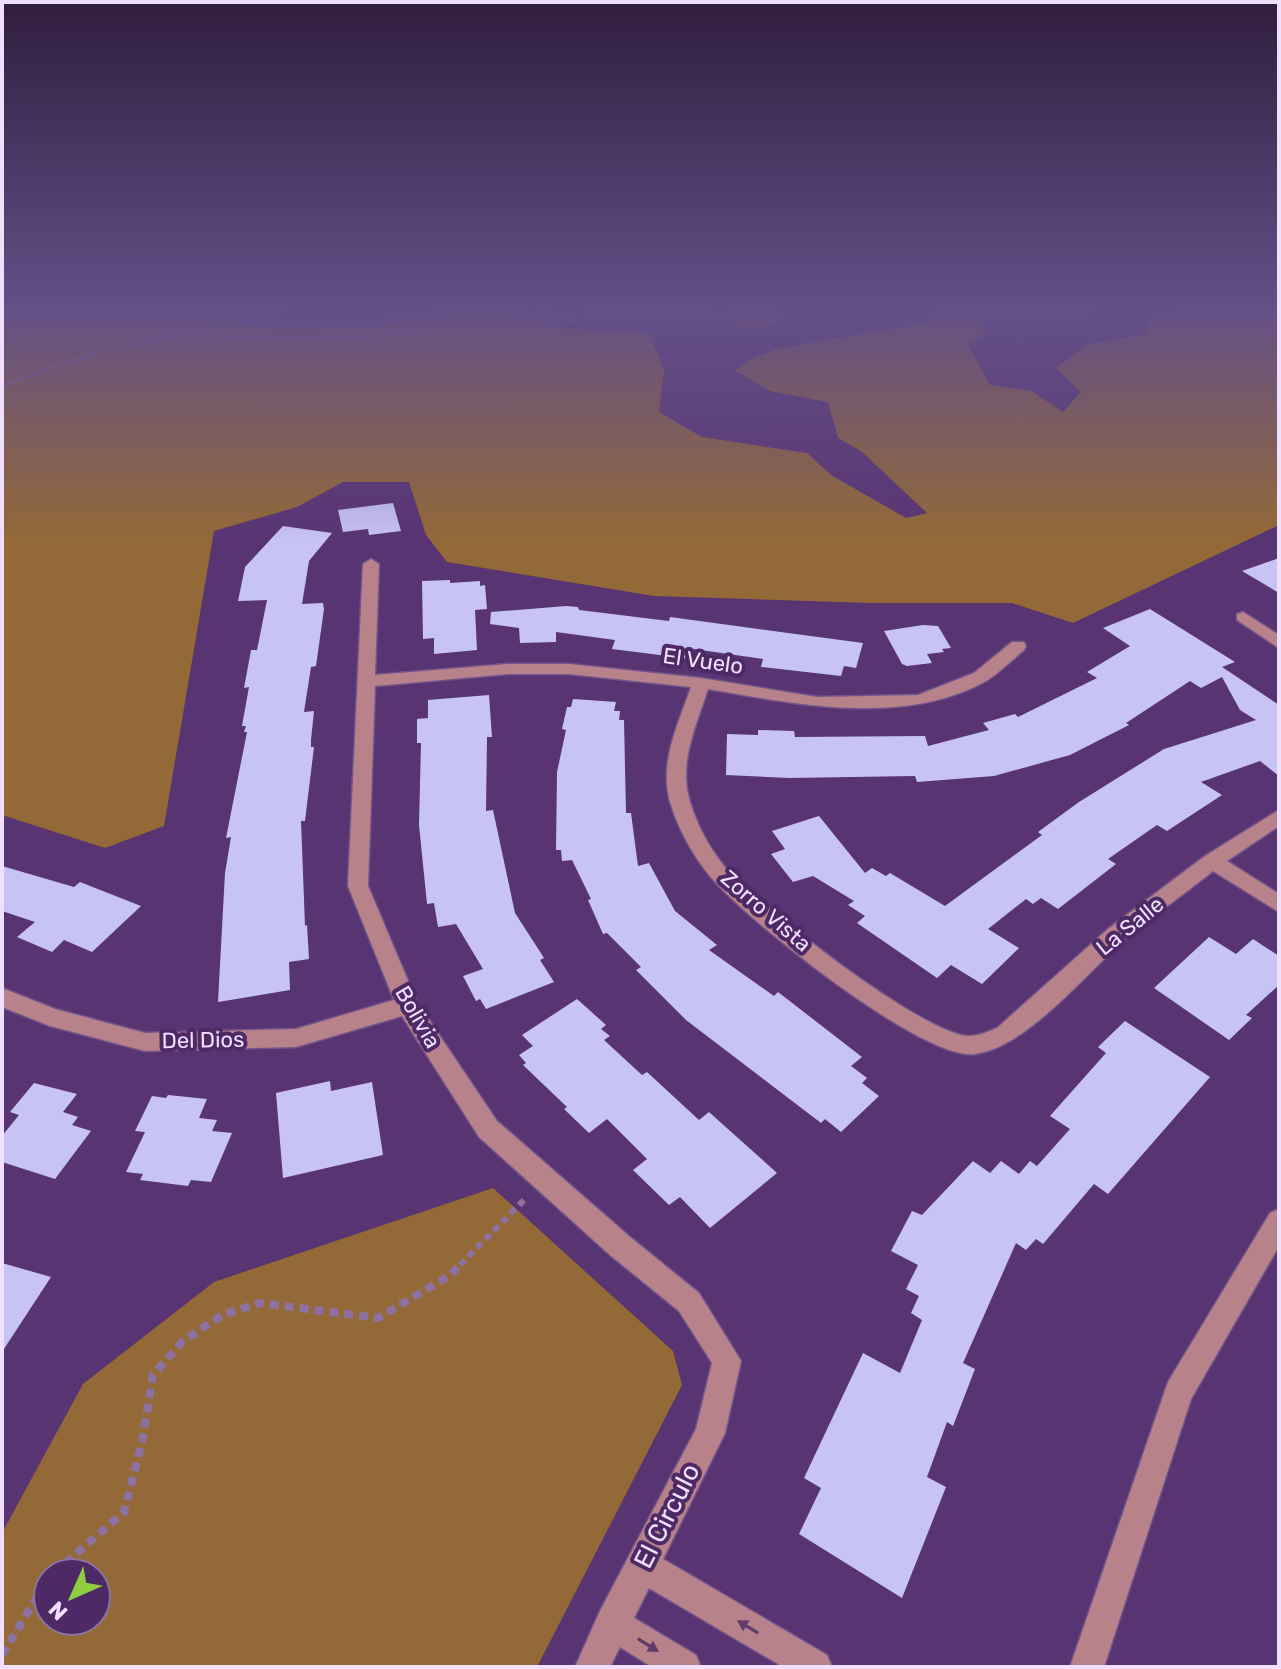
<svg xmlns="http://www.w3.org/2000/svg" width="1281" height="1669" font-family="Rubik,sans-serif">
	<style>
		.green { fill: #936937; fill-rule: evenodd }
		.building { fill: #c8c3f5 }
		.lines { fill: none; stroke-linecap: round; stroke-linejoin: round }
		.minor-casing { stroke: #73538b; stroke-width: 3 }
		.path-far2 { stroke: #8d71a3; stroke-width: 3; stroke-dasharray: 4 2; stroke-linecap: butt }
		.path-far1 { stroke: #8d71a3; stroke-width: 6; stroke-dasharray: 7 5; stroke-linecap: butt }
		.path { stroke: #8d71a3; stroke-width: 8; stroke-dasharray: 9 6; stroke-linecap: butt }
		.minor { fill: #b78289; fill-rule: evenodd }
		.oneway { fill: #623b6d }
		.labels { text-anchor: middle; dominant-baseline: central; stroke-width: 8; stroke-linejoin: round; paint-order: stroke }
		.street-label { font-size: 22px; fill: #f0e0fe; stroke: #4d2966 }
		.near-street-label { font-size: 26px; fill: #f0e0fe; stroke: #4d2966 }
	</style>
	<rect width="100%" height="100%" fill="#583472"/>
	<path class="green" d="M2,309H288L274,318H233L228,322L284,329L368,327L461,309H508L555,316L543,327L649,333L664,370L659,412L702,437L807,453L831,475L906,518L927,513L861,451L838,438L828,402L770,391L735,370L753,358L777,349L935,321L943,309H1094L1080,321L982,315L984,336L968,345L990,385L1031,391L1063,412L1081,392L1056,368L1086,345L1148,334L1147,321L1184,309H1279V525L1073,623L1012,603H869L654,596L447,562L426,535L409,482H343L297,507L214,531L164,826L105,848L2,815Z
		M584,309H775L782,323L740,330L727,309L597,318Z
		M493,1188L673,1351L682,1385L537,1667H2V1533L83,1384L214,1282ZM96,1573V1621H48V1573Z"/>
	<path class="building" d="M393,503L401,531L369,535L368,529L343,532L338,510Z
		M283,526L332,533L309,561L302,604L323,603L324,609L316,666L311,667L304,712L314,711L311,740V747H314L305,821H301L305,926L307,925L309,959L289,962L290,990L218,1002L225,873L231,837L226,838L247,732H244L246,726H242L249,687L244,688L251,650H257L267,600L238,601L245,567Z
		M1279,558V593L1242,571Z
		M450,580V583L480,581V586L485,585L487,609L475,610L477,650L434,654V638L423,639L422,581Z
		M566,606L578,607L579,610L669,621L670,617L863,643L856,668L844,666L841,676L761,667L763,659L694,649L691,659L612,649L615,640L556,632V642L520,643L519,628L490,624L491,612Z
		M1150,609L1235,662L1222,667L1279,705V776L1260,761L1201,782L1222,795L1167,831L1157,825L1108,859L1116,864L1058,909L1041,898L1033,904L1026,899L988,929L1019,948L982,984L951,965L937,978L857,923L865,916L848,905L854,901L813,876L793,882L771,854L785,849L772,831L819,816L865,873L872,868L886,876L890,873L945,906L1042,835L1038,832L1079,802L1164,749L1256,720L1240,710L1222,677L1201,688L1190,681L1126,723L1129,725L1070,755L994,776L917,782L915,776L789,778L726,775L727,734L758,735V730L794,731L795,737L925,736L928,746L989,730L983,723L1015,714L1018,717L1097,678L1087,672L1130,646L1103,628Z
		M923,625L938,626L951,648L942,649L944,652L927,654L932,663L907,666L902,664L884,631Z
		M489,695L492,737H487L486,811L493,810L515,913L544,958L540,960L554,982L486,1009L480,999L476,1001L463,976L483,969L456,924L438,927L434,903L427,904L419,825L421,743H417V719L428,718V700Z
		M573,699L616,702L614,711H620L619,720H624L626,813H631L638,866L649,863L675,911L717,945L709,950L774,996L778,992L862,1057L851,1066L867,1078L862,1083L879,1096L841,1132L825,1119L821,1123L686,1020L636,970L641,967L607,933L603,934L588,900L591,899L572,860L562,861L561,850H556L557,772L566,730L562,729L567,707H571Z
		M2,866L74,887L80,882L141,906L92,952L64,940L52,952L17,937L35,922L2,911Z
		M1209,937L1236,954L1253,939L1279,956V985L1246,1015L1252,1018L1229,1040L1154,988Z
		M577,999L606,1025L601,1029L610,1036L604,1040L642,1075L647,1072L699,1120L709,1112L777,1173L710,1228L680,1197L669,1205L633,1170L647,1159L607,1119L589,1133L564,1109L567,1107L523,1065L526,1063L519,1055L533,1046L522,1035Z
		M1125,1021L1210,1077L1108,1194L1094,1184L1043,1244L1036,1239L1026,1250L1016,1243L963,1363L975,1369L953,1426L947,1422L927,1477L946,1487L902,1598L799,1534L821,1488L804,1478L863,1353L900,1373L922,1320L911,1313L919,1296L906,1289L918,1265L891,1251L912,1211L922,1215L973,1161L990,1173L1001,1161L1019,1174L1030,1161L1037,1166L1070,1129L1050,1116L1106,1053L1098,1047Z
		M330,1081L331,1091L372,1082L383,1155L283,1178L276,1093Z
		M34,1083L77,1094L63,1112L78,1117L72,1125L91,1131L55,1179L2,1162V1136L19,1115L10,1112Z
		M168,1095L207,1099L199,1118L217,1120L212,1131L232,1133L211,1182L191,1180L188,1186L140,1180L143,1174L126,1172L145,1132L135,1131L152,1096L166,1098Z
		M2,1263L51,1277L2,1352Z"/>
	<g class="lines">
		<defs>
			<path id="minor" d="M371,559L379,564L375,675L508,664H569L701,678L817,697L918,695L974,673L1012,642H1024L1026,646L1024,650C1012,660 999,673 986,681C904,727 795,704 708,689C696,726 678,763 690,802C698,828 713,855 732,875C774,917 907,1021 961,1035C974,1038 985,1033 997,1028L1108,929L1205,856L1279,810V826L1227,861L1279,894V912L1213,871C1183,895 1151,917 1122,942C1084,976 1025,1048 975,1054C923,1061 752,923 716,883C695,860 677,828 669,798C660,760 679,722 691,687L569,674H508L375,686L368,886L417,1002L497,1121L630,1237L699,1293L741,1361L725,1433L663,1559L827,1655L832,1667H783L649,1588L634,1618L696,1655L701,1667H652L620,1647L610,1667H575L600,1611L696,1429L712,1363L679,1311L610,1255L479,1137L402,1016L296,1047L145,1051L50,1026L2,1007V988L55,1009L145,1033L296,1029L394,1000L348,886L363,564Z
				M1243,612L1279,635V648L1237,620V614Z
				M1279,1209V1246L1191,1399L1104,1667H1070L1168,1382L1270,1213Z"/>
		</defs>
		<use href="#minor" class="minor-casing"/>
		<path class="path-far2" d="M539,309L579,321
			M931,316H949L974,309
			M140,343C205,315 273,325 342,324C378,323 411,317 446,309
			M2,387L51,367L105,350L187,335L297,338L377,336L478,323L667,319L780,309"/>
		<path class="path-far1" d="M460,1265L527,1197"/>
		<path class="path" d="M54,1573L124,1512L142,1442L153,1375L183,1341L222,1315L260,1303L378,1318L449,1276L462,1263
			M2,1655L48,1579"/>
		<use href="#minor" class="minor"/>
	</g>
	<defs><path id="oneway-solid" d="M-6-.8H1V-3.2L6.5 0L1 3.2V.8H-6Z" transform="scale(2)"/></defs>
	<g class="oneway">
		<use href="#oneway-solid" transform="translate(748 1627) rotate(-149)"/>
		<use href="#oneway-solid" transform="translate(648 1645) rotate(32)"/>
	</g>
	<linearGradient id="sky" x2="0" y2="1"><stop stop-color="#301d3f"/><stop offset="0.57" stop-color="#645087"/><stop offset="1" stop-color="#645087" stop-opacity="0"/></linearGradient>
	<rect width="1281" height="542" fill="url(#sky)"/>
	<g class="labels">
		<g class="street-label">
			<text transform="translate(703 661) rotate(8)">El Vuelo</text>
			<text transform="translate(766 911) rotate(41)">Zorro Vista</text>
			<text transform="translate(1130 926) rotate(-39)">La Salle</text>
			<text transform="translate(418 1017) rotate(60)">Bolivia</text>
			<text transform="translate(203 1040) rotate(-1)">Del Dios</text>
		</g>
		<g class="near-street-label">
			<text transform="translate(667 1516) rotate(-63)">El Circulo</text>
		</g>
	</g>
	<rect width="1281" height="1669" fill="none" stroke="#f0e0fe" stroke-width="8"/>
	<g transform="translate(72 1597) rotate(225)"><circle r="38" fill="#4d2966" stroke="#8e72a3" stroke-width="2"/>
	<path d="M0-6L14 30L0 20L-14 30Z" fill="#92cd3f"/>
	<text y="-12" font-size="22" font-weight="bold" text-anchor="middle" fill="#f0e0fe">N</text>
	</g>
</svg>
